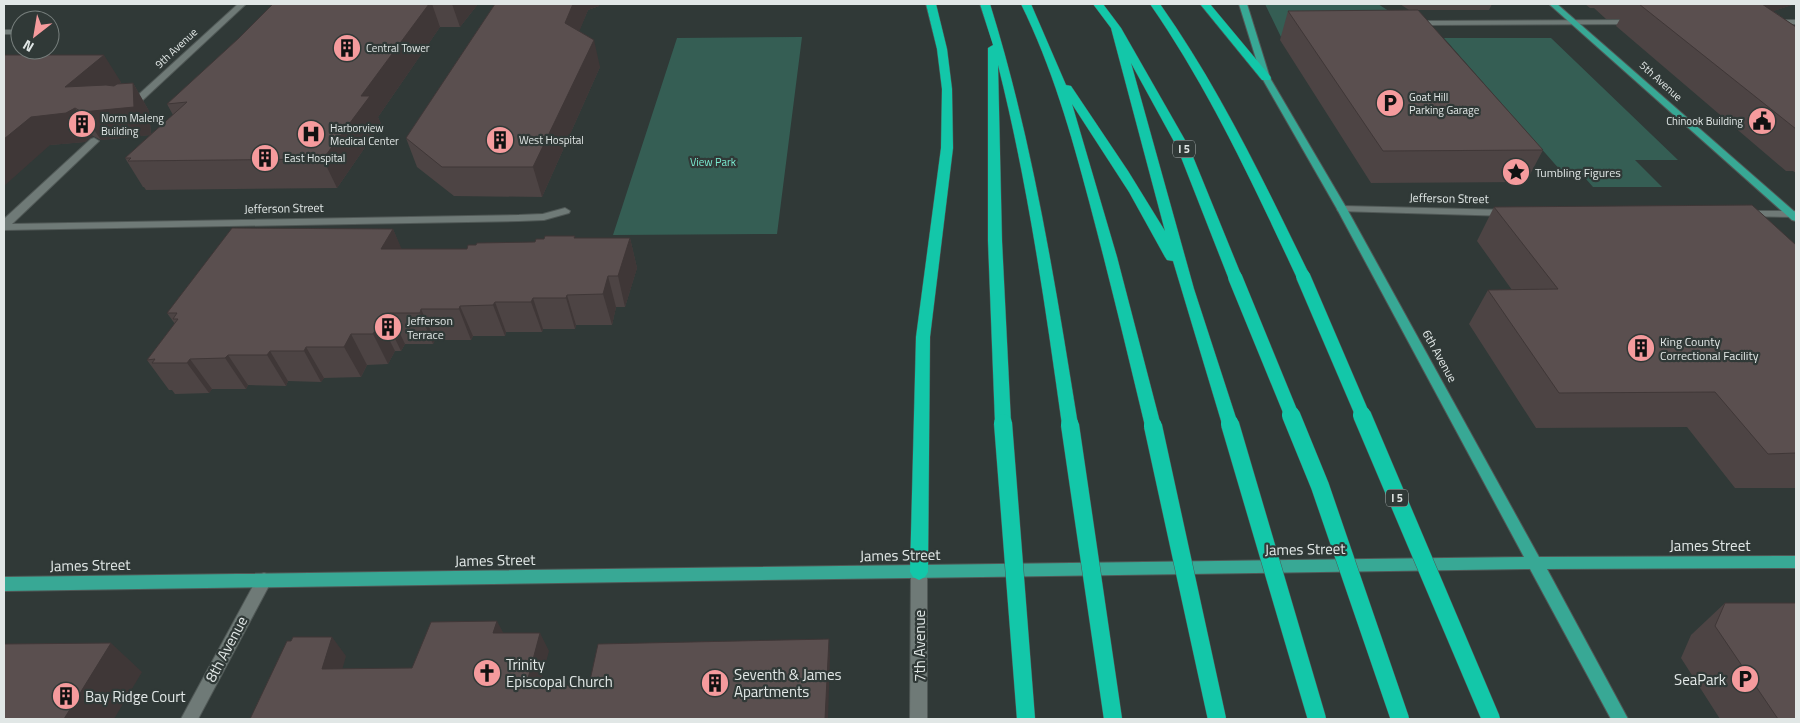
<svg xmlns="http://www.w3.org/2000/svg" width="1800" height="723" font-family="'Titillium Web',sans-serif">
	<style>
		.green { fill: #355e54 }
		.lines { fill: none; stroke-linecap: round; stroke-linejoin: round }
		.minor-casing { stroke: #505856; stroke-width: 2 }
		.major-casing { stroke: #505856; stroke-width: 2 }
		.highway-casing { stroke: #505856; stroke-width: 1 }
		.minor { fill: #6f7a77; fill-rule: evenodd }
		.major { fill: #38a895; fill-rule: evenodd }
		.highway { fill: #13c7a9; fill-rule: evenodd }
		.highway-bridge-far1-casing { stroke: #505856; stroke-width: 15; stroke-linecap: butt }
		.highway-bridge-casing { stroke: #505856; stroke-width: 19; stroke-linecap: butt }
		.highway-bridge-far1 { stroke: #13c7a9; stroke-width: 14 }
		.highway-bridge { stroke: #13c7a9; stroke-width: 18 }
		.wall { fill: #4d4444 }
		.shaded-wall { fill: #3f3737 }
		.building { fill: #5a4f4f; stroke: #3f3737 }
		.labels { text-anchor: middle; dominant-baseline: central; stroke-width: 4.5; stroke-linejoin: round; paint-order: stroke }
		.far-street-label { font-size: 11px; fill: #e1e7e6; stroke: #303937 }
		.far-poi-label { font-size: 11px; fill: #e1e7e6; stroke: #303937; text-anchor: start }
		.shield { fill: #303937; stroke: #acb3b2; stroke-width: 1 }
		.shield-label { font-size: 11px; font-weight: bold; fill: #e1e7e6 }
		.far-park-label { font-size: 11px; fill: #7becd2; stroke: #303937 }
		.poi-label { font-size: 12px; fill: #e1e7e6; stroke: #303937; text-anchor: start }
		.street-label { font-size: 12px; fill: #e1e7e6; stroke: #303937 }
		.near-street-label { font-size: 15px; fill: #e1e7e6; stroke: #303937 }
		.near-poi-label { font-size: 15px; fill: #e1e7e6; stroke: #303937; text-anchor: start }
	</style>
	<rect width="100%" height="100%" fill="#303937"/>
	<path class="green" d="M1265,4H1378L1392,13L1281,37Z
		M802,37L777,234L613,235L677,38Z
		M1444,38H1551L1678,160H1635L1662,187H1593L1579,171H1561Z"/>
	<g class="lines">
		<defs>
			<path id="minor" d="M238,4H246L131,111H125V107Z
				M1634,20L1638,22L1637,24L1426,25L1422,23L1426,21Z
				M1768,20H1796V24H1771L1767,22Z
				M4,30H20V34H4Z
				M94,138L99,141L97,143L12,224L519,215L543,214L565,208L570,211L569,213L544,220L519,221L4,230V219L91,139Z
				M1342,206L1509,210L1514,213L1509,216L1338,211L1337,209L1338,207Z
				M1747,211H1796V217L1743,216L1742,214Z
				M919,566L924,567L927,572V719H910L911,572L914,567Z
				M264,573L269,575L272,580L198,719H181L259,575Z"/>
			<path id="major" d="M1239,4H1247L1270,78L1347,209L1539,557L1796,556V568L1547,569L1628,719H1611L1530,569L4,591V577L1524,557L1337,209L1262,78Z
				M1549,4H1557L1796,213V221L1792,220Z"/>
			<path id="highway" d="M926,4H936L947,49L952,89L953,148L930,337L928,572L925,577L919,580L913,577L910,572L916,337L941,148L942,89L937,49Z
				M980,4H990C1033,142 1055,283 1078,425L1076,429L1070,431L1064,429L1062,425C1045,304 1028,184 998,65L1002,241L1011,423L1009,427L1003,429L997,427L995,423L988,241V48L993,45Z
				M1021,4H1031L1066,85L1071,86L1128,171L1165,231L1111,28L1093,4H1103L1121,28L1189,147L1242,277L1240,280H1230L1228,277L1177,147L1131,63L1194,289L1238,424L1236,428L1230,430L1224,428L1222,424L1173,261L1167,260L1165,257L1129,192L1072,104L1117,257L1161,426L1159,430L1153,432L1147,430L1145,426C1127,351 1109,276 1089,201C1071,133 1052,67 1021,4Z
				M1150,4H1160C1220,89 1264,182 1310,276L1308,279H1298L1296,276C1252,182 1209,89 1150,4Z
				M1200,4H1210L1270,76L1271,78L1270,80H1262Z"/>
		</defs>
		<use href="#minor" class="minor-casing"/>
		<use href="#major" class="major-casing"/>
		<use href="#highway" class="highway-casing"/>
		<use href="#minor" class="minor"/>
		<use href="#major" class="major"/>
		<use href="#highway" class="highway"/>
		<defs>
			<path id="highway-bridge-far1" d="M1303,276L1363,416
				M1235,277L1292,416"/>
			<path id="highway-bridge" d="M1291,415L1320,486L1400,719
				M1362,415L1491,719
				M1003,423L1026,719
				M1230,424L1317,719
				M1070,425L1113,719
				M1153,426L1217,719"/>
		</defs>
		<use href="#highway-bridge-far1" class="highway-bridge-far1-casing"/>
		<use href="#highway-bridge" class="highway-bridge-casing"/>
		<use href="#highway-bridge-far1" class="highway-bridge-far1"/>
		<use href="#highway-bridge" class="highway-bridge"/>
	</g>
	<path class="wall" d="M273,4H478L460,27H440L378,117L381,124L337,188L146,190L144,187H143L125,158L150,135L101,140L93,136L85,142L50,145L4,55L121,82L119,84L133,83L149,111L151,134L173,115L167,104L239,38Z
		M495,4L599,6L588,10L579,31L600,67L542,197L454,196L417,167L406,138Z
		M1400,4H1492L1489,10H1409Z
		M1585,4H1795L1773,11L1796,27V173L1793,171H1786L1616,26L1620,19H1606L1594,8H1590Z
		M1288,11L1543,150L1526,182L1371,183L1280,40Z
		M1494,207L1796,245V488H1735L1687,427L1536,428L1469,324L1488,290H1512L1477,241Z
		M393,229L401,249H467L575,238H630L637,268L625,307H616L612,325H576L575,329H543L542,332H506L505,336H473L471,340H435L433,344H405L401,351H395L388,364L367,365L361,377L324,378L321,382L288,381L286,386L248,385L246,389H212L209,393L175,394L172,390H169L147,360L175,324L167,313Z
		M1725,603L1796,719H1720L1681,658L1691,635Z"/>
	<path class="shaded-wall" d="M429,4H432L440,27L378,117L381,124L337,188L323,159L361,96Z
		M452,4H478L460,27Z
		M573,4H600L599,6L588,10L572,49L565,23Z
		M1761,4H1795L1752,18Z
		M594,40L600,67L542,197L533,167Z
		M104,55L121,82L88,111L133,83L149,111L151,135L101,140L65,87Z
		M75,108L93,136L85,142L50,145L4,186V139L31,117Z
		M393,229L406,259L381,249Z
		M630,238L637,268L625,307L618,276Z
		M608,276L616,307L612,325L603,294Z
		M567,295L576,325L575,329L566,298Z
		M533,298L543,329L542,332L531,302Z
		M495,302L506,332L505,336L493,305Z
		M460,306L473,336L471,340L459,309Z
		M421,309L435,340L433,344L420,313Z
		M390,313L405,344L401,351L386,320Z
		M380,321L395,351L388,364L373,334Z
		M351,334L367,365L361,377L344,347Z
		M306,347L324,378L321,382L304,351Z
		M270,351L288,381L286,386L267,355Z
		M228,355L248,385L246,389L225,358Z
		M190,359L212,389L209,393L187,363Z
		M497,621L507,640L493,633Z
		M540,633L549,651L535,704L526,686Z
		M332,637L346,656L337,688L322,669Z
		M829,639L830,658L828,719H825Z
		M111,643L142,672L114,719H64Z"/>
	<path class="building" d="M273,4H429L361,96H370L323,159L128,161L131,158H125L187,102L167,104L239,38Z
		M495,4H573L565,23L594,40L533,167H442L406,138Z
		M1639,4H1762L1796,27V129Z
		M1418,10L1543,150L1383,151L1288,11Z
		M4,55H104L65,87L106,85L114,86L117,84L133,83L134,107L82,112L75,108L66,113L31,117L4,139Z
		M1752,205L1796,245V453L1768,454L1715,392L1559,393L1488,290L1558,289L1494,207Z
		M232,228L393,229L381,249H467L468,245H476L477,243L535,242L536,239H544L545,236H575L574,238H630L618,276H608L603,294L567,295L566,298H533L531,302H495L493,305L460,306L459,309H421L420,313H390L386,320L380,321L373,334H351L344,347H306L304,351H270L267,355H228L225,358L190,359L187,363H152L155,359L147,360L178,319H173L177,313H167Z
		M1725,603H1796V719H1778L1715,626Z
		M497,621L493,633H540L526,686L589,685L598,644L829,639L825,719H250L287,641H291L293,637H332L322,669L412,668L431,622Z
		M111,643L64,719H4V644Z"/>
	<defs>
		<symbol id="building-disc" viewBox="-11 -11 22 22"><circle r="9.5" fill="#f59b9d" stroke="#303937"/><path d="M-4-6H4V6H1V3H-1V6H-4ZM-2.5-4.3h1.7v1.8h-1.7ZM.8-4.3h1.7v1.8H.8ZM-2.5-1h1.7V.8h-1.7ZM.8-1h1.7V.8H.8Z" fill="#111"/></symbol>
		<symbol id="parking-disc" viewBox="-11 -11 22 22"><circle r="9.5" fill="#f59b9d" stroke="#303937"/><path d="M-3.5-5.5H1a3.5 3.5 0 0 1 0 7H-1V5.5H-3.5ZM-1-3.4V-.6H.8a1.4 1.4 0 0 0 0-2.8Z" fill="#111"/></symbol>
		<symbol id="civic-disc" viewBox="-11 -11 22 22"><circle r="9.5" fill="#f59b9d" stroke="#303937"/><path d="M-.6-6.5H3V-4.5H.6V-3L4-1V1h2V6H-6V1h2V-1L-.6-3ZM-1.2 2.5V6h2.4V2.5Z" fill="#111"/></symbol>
		<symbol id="hospital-disc" viewBox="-11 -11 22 22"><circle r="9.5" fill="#f59b9d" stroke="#303937"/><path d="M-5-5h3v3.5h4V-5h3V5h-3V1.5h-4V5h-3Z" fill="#111"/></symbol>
		<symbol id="sight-disc" viewBox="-11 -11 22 22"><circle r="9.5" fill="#f59b9d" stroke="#303937"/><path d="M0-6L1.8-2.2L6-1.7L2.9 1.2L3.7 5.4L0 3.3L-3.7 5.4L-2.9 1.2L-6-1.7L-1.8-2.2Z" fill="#111"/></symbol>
		<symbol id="church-disc" viewBox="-11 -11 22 22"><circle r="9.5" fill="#f59b9d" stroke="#303937"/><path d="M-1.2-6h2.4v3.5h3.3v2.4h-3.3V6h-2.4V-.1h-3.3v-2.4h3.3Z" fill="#111"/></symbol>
	</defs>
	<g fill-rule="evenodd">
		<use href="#building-disc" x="331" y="32" width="32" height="32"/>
		<use href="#parking-disc" x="1374" y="87" width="32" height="32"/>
		<use href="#civic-disc" x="1746" y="105" width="32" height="32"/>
		<use href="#building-disc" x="66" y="108" width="32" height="32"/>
		<use href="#hospital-disc" x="295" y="118" width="32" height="32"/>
		<use href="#building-disc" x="484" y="124" width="32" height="32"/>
		<use href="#building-disc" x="249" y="142" width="32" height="32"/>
		<use href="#sight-disc" x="1500" y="156" width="32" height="32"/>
		<use href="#building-disc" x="372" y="311" width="32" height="32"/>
		<use href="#building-disc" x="1625" y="332" width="32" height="32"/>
		<use href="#church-disc" x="471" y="657" width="32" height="32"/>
		<use href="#parking-disc" x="1729" y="663" width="32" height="32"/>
		<use href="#building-disc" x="699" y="667" width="32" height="32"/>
		<use href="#building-disc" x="50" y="680" width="32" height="32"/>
	</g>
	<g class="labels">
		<g class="far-street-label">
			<text transform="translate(176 48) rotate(-43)">9th Avenue</text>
			<text transform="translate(1661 81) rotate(42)">5th Avenue</text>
		</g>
		<g class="far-poi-label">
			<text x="366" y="48">Central Tower</text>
			<text x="1409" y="97">Goat Hill<tspan x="1409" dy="13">Parking Garage</tspan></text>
			<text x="101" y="118">Norm Maleng<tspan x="101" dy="13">Building</tspan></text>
			<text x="1743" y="121" text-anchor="end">Chinook Building</text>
			<text x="330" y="128">Harborview<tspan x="330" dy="13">Medical Center</tspan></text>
			<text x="519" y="140">West Hospital</text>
			<text x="284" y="158">East Hospital</text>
		</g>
		<g class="shield">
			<rect x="1173" y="140.5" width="22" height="17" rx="4"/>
			<rect x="1386" y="489.5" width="22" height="17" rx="4"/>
		</g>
		<g class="shield-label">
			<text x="1184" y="149">I 5</text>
			<text x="1397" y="498">I 5</text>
		</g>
		<g class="far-park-label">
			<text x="713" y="162">View Park</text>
		</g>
		<g class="poi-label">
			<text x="1535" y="172">Tumbling Figures</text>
			<text x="407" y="320">Jefferson<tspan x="407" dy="14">Terrace</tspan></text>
			<text x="1660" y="341">King County<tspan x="1660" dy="14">Correctional Facility</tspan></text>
		</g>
		<g class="street-label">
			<text transform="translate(1449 198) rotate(1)">Jefferson Street</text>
			<text transform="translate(284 208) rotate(-1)">Jefferson Street</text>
			<text transform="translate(1440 356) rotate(61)">6th Avenue</text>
		</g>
		<g class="near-street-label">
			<text x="1710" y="545">James Street</text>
			<text transform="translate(1305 549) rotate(-1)">James Street</text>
			<text transform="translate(900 555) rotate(-1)">James Street</text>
			<text transform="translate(495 560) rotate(-1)">James Street</text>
			<text transform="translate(90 565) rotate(-1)">James Street</text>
			<text transform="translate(919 646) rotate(-90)">7th Avenue</text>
			<text transform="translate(226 649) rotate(-62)">8th Avenue</text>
		</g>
		<g class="near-poi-label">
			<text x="506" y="664">Trinity<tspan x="506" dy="17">Episcopal Church</tspan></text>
			<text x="734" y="674">Seventh &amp; James<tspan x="734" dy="17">Apartments</tspan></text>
			<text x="1726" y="679" text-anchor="end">SeaPark</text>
			<text x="85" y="696">Bay Ridge Court</text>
		</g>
	</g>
	<rect width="1800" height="723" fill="none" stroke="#e1e7e6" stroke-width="10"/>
	<g transform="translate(35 35) rotate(211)"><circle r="24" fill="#303937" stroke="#777f7d"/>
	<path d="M0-4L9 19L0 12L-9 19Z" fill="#f59b9d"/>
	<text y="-8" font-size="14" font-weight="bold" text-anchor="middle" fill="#e1e7e6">N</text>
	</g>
</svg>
